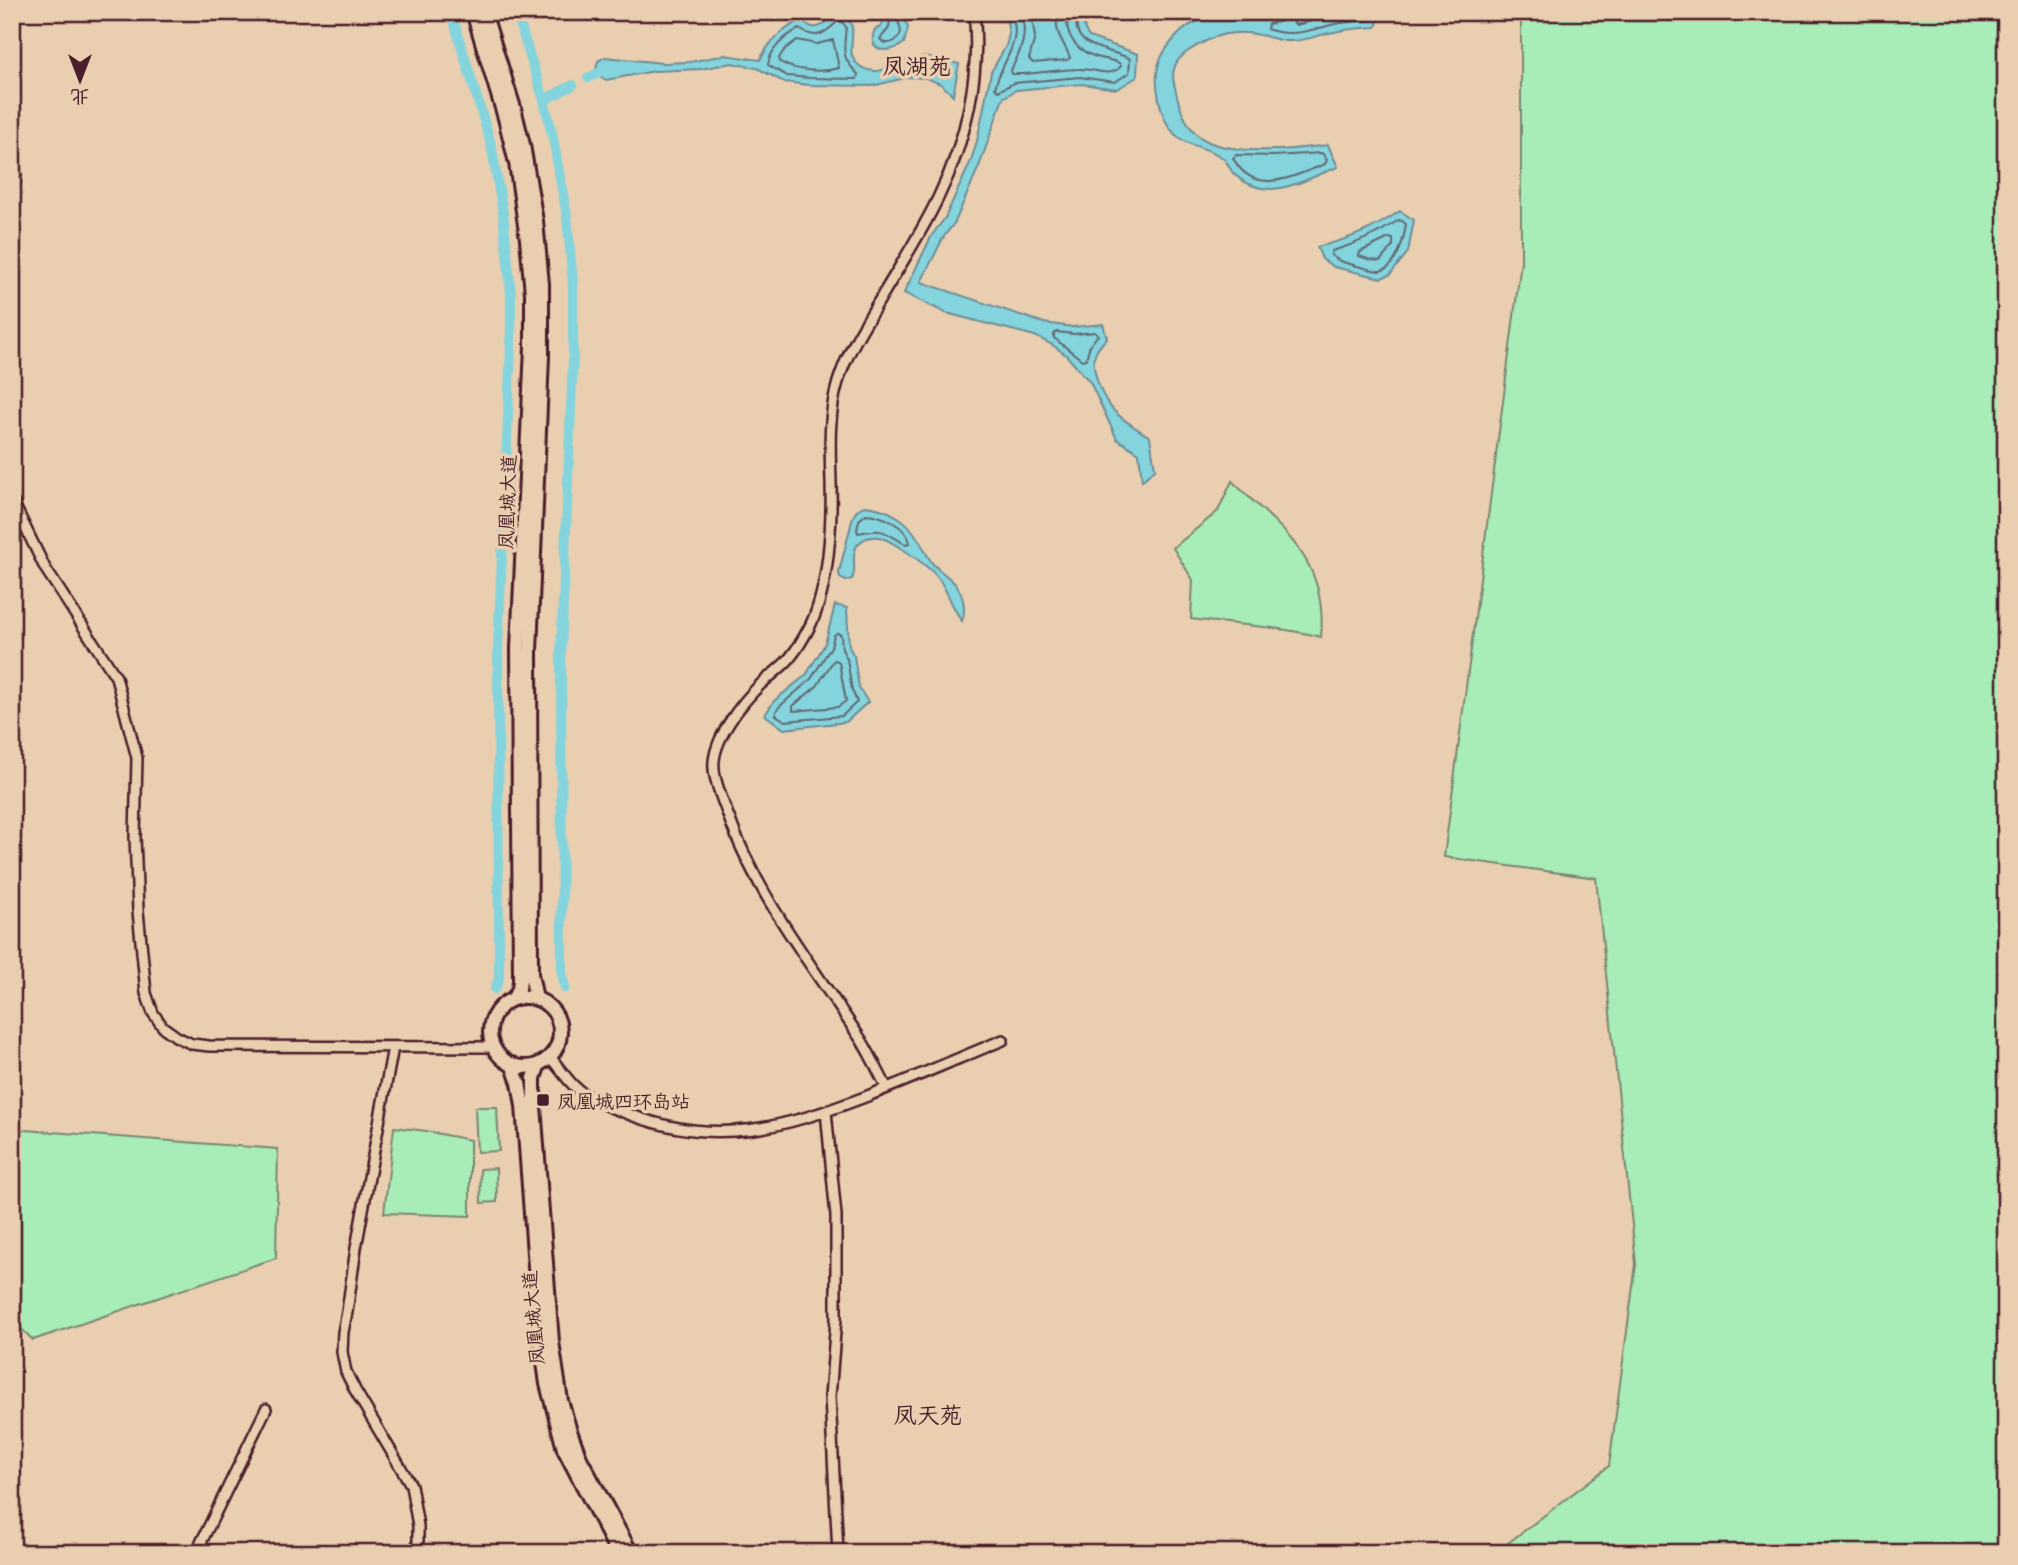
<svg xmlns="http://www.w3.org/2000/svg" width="2018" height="1565" font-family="'Playpen Sans','LXGW WenKai TC',sans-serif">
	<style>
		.green { fill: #a8ecb7; stroke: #798671; stroke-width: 2 }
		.water { fill: #84d4dd; stroke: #6d8c96; stroke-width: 2 }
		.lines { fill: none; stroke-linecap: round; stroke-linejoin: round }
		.shore { stroke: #616772; stroke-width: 2 }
		.canal { stroke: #84d4dd; stroke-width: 10 }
		.minor-casing { stroke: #4a1f2b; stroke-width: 14 }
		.secondary-casing { stroke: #4a1f2b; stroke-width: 18 }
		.minor { stroke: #e9cfb0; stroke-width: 9 }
		.secondary { stroke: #e9cfb0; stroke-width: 12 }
		.poi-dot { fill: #4a1f2b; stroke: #e9cfb0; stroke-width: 2.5 }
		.labels { text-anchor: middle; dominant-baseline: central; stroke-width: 7; stroke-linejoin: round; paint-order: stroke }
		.street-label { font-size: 19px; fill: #4a1f2b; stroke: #e9cfb0 }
		.poi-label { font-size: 19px; fill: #4a1f2b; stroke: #e9cfb0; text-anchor: start }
		.quarter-label { font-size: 23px; fill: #4a1f2b; stroke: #e9cfb0 }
	</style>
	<rect width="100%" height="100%" fill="#e9cfb0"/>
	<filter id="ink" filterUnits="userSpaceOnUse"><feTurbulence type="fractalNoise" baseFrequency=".0143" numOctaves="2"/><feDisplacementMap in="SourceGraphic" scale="14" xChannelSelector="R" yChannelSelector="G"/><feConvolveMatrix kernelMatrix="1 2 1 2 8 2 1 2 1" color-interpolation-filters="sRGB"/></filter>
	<g filter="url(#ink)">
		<path class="green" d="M1494,12H2006V1553H1495L1609,1466L1636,1264L1596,878L1444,857L1521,262V16Z
			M1232,481C1282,530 1328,558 1321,637C1278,626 1235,625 1191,619L1193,580L1173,548L1218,511Z
			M475,1107H497L499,1151L477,1152Z
			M394,1127L426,1131L470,1140V1216L384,1213Z
			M12,1129L278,1149L276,1258L33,1340L12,1320Z
			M496,1168L497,1202L481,1203L480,1169Z"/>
		<path class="water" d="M869,12H898L905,19L908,28L904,43C890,55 865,52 875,29L881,27L883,21L881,18L874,17Z
			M1002,12H1086C1083,23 1083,28 1089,37L1138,54L1137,77L1117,89L1081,84L1016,90L1003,98L980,164L955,222L943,238L921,282L1044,323L1073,327L1103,324L1107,338C1091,354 1091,361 1098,383C1108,413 1125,421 1150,437L1155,469L1142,481L1139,453L1117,439L1090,382L1066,355L1051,344L1035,336L946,313L904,293L932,235L945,218L971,161L977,141L991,72L1006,46L1009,34L1007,22Z
			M1297,12H1381L1376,27C1364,28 1351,28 1339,31C1323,33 1307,41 1292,41C1281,42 1271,37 1260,35C1242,31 1225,32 1208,40C1197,46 1179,54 1175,66C1171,75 1174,83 1176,92C1182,118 1192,140 1221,146C1255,154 1294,149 1328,145L1338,167C1318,174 1294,188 1272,189C1258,189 1243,183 1233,173C1230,169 1228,163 1224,159C1210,146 1187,149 1173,132C1160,118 1154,84 1158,66C1162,50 1181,28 1196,22C1204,19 1234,15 1243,14C1251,13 1258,16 1265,16C1276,17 1286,15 1297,12Z
			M840,14C868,26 836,53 863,68C880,77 895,63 910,59C927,55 943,60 959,64L953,95L941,84L926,78L909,77L872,86L809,85L784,82L757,68L732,63L701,69L655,71L606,80L599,76L596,69L598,61L605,57L663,63L690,62L724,55L760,60C769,41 783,29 801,20C812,31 823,29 831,16Z
			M1400,211L1414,220L1408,252L1390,275L1381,278L1334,267L1322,259L1317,247C1350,239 1372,230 1400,211Z
			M864,506C882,507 902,516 912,530C920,540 925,552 932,563C939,571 950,577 956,585C964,596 966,610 962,621C952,608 948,591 938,578C929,566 893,541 879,537C872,536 864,538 859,543C849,554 858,568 852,579L846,581L840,578L839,572L853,517L857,510Z
			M835,605L847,608L849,647L854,656L859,688L868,702L846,722L784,729L765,715L774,701L806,675L825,644Z"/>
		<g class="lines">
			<path class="shore" d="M885,12L890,18L889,28L880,39L883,42C891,45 898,41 901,32L899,23L894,17L895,12
				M1010,12C1025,41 1001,61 995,88L998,91L1014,83L1080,77L1115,82L1129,73L1130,60L1129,58C1106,48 1066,48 1079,12
				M1020,12C1029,33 1021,51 1011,70L1012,74C1035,75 1057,69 1079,69C1094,68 1111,79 1121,66L1119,63C1110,59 1100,59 1091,55C1073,48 1063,30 1069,12
				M1031,12L1035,37L1029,59L1033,63L1067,60L1070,58C1064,40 1053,35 1058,12
				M1285,12L1282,21L1268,24L1267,29C1291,38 1311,30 1335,24C1346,22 1358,21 1369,20L1373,12
				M1294,12L1293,22L1296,25L1337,15L1362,12
				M838,21L843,23L846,27C844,50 840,57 858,74L857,79L810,78L787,76L768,65C770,49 785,36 799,29C818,41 825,33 838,21Z
				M797,40L817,44L833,40L839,68C822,73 795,71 780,62L779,58L785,49Z
				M1322,153L1327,160L1325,164C1294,176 1254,198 1233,158L1236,155L1274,156Z
				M1399,220L1402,221L1406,224C1404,238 1397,270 1379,271C1372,271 1364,267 1357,266C1347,263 1338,262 1331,255L1332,251C1357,244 1378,234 1399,220Z
				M1389,238L1393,239V246L1380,261L1371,260L1359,256L1360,252Z
				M1057,332L1074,334L1095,332L1098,335L1090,345L1086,359L1082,360L1054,338V334Z
				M866,514C882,515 907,526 910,543L905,544C883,531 884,528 858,533L857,530L859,520Z
				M837,633L841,635L842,649L847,659L852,690L857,702L842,716L785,721L776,715V711L780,706L811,679L831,647L834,635Z
				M836,660L839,662L846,701L838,707L793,711V706L817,686L833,661Z"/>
			<path class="canal" d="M451,12L491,144L503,213L511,294V346L498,648L499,979L495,989
				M516,12L544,100L553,138L567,217L573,283V357L561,653L562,973L565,988
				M588,78L598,73
				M544,100L573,85"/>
			<defs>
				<path id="minor" d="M12,147L16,176L12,197
					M12,500L45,568L116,677L137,758L135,837L138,911L146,993L153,1013L163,1027L177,1037L192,1044L209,1046L493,1047
					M393,1047L356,1248L347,1312L343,1332L342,1352L346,1372L355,1390L411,1485L418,1526V1553
					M550,1057C558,1066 565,1077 574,1086C588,1100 613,1108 631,1115C717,1147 783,1128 865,1097C911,1079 957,1059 1003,1040
					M887,1088C879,1073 871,1056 862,1041C814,968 758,898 728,815C723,801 715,784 714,769C711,741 742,702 762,683C771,675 781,668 789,659C798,648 805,636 811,624C829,586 832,524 831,482C830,448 828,415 838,382C848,349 868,320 885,291C903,261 923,230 938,198C966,141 981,75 974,12
					M826,1111L836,1216V1319L830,1397L838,1553
					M196,1553L266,1409"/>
				<path id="secondary" d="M473,12L505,118L516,163L527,239L532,293V347L518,648L520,980L519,989L513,999
					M484,12L514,108L523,145L536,221L542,284V356L530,652L531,974L536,999
					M490 1032a35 35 0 1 1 70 0a35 35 0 1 1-70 0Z
					M512,1064L519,1083L523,1106L540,1334L547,1384L564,1449L618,1553
					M539,1064L534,1078V1106L552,1342L561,1401L570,1431L580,1458L631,1553"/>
			</defs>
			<use href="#minor" class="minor-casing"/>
			<use href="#secondary" class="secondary-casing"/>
			<use href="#minor" class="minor"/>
			<use href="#secondary" class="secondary"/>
		</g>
	</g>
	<rect class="poi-dot" x="536" y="1093" width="14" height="14" rx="3.5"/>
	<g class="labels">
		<g class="street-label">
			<text transform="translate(506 502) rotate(-88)">凤凰城大道</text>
			<text transform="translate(532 1318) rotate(-95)">凤凰城大道</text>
		</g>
		<g class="poi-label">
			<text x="557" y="1100">凤凰城四环岛站</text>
		</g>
		<g class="quarter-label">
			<text x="917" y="64">凤湖苑</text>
			<text x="928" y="1413">凤天苑</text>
		</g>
	</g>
	<rect width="2018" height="1565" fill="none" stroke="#e9cfb0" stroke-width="42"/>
	<rect x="21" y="21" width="1976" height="1523" fill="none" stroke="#4a1f2b" stroke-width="2.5" filter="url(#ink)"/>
	<g transform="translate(80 80) rotate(180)" stroke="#e9cfb0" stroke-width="5" paint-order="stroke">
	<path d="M0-5L12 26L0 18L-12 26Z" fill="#4a1f2b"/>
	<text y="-10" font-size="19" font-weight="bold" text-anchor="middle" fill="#4a1f2b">北</text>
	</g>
</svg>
